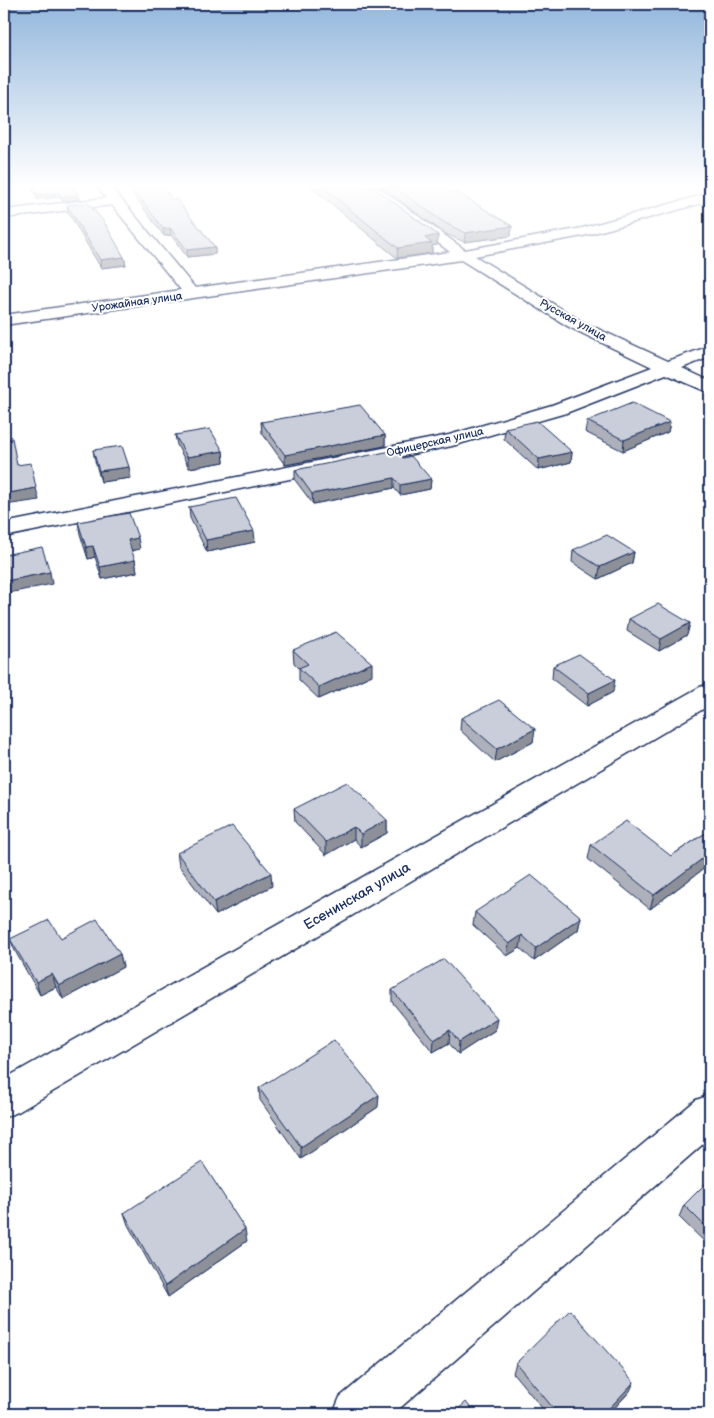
<svg xmlns="http://www.w3.org/2000/svg" width="714" height="1418" font-family="'Balsamiq Sans',sans-serif">
	<style>
		.lines { fill: none; stroke-linecap: round; stroke-linejoin: round }
		.minor-casing { stroke: #1b2f5e; stroke-width: 3 }
		.minor { fill: #fff; fill-rule: evenodd }
		.wall { fill: #aeb1bb; stroke: #1b2f5e }
		.shaded-wall { fill: #8d9099; stroke: #1b2f5e }
		.building { fill: #caceda; stroke: #1b2f5e }
		.labels { text-anchor: middle; dominant-baseline: central; stroke-width: 4; stroke-linejoin: round; paint-order: stroke }
		.far-street-label { font-size: 11px; fill: #1b2f5e; stroke: #fff }
		.street-label { font-size: 14px; fill: #1b2f5e; stroke: #fff }
	</style>
	<rect width="100%" height="100%" fill="#fff"/>
	<filter id="ink" filterUnits="userSpaceOnUse"><feTurbulence type="fractalNoise" baseFrequency=".02" numOctaves="2"/><feDisplacementMap in="SourceGraphic" scale="10" xChannelSelector="R" yChannelSelector="G"/><feConvolveMatrix kernelMatrix="1 2 1 2 8 2 1 2 1" color-interpolation-filters="sRGB"/></filter>
	<g filter="url(#ink)">
		<g class="lines">
			<defs>
				<path id="minor" d="M98,187H111L195,288L450,252L364,187H378L465,250L582,228L710,193V201L583,236L475,256L581,321L668,361L710,346V357L682,368L710,381V393L666,374L566,413L452,446L4,537V523L449,435L552,405L652,367L569,327L461,260L4,325V315L181,290L112,205L4,218V210L106,198Z
					M710,684V705L18,1112L4,1117V1079L700,687Z
					M710,1095V1138L393,1414H333L340,1397L696,1100Z"/>
			</defs>
			<use href="#minor" class="minor-casing"/>
			<use href="#minor" class="minor"/>
		</g>
		<path class="wall" d="M31,187H73L79,195L80,199L62,201L60,197L37,199Z
			M128,187H163L172,200L215,247V254L187,257L171,235L164,236Z
			M311,187H373L438,235L437,245L432,246V253L397,258Z
			M381,187H443L449,191L512,226L511,236L464,242L444,233Z
			M67,205L124,257L126,265L101,268L68,212Z
			M587,421L670,422L668,432L623,451L585,432Z
			M261,422L385,435V446L285,465L262,433Z
			M505,428L572,452L571,462L538,470L504,439Z
			M175,435L223,451L224,462L189,468L177,445Z
			M93,450L131,478L101,482L95,461Z
			M403,458L431,479L430,489L400,495L394,488L313,504L295,480V470Z
			M189,507L255,542L207,552L190,518Z
			M78,522L140,549L131,551L135,560L137,572L102,579L95,557L88,559L80,534Z
			M573,550L634,552L632,563L598,579L572,562Z
			M629,619L690,623L687,635L659,651L627,631Z
			M293,650L372,675L319,699L299,680V668L294,663Z
			M553,666L613,692L587,706L552,679Z
			M461,718L535,729L533,742L495,762L460,730Z
			M294,809L387,820V833L361,847L354,839L326,855L295,822Z
			M710,830V864L650,909L588,859L591,845L671,856Z
			M177,853L272,886L216,915L179,866Z
			M475,912L581,917L578,930L534,961L520,948L507,956L473,925Z
			M61,938L120,954L123,967L63,999L56,987L40,995L15,951L10,939Z
			M392,990L495,1030L458,1054L449,1043L433,1052L392,1002Z
			M259,1088L378,1107L301,1159L260,1100Z
			M710,1179V1247L679,1217L684,1205Z
			M124,1213L247,1241L168,1297L128,1225Z
			M516,1363L630,1391L609,1414H547L513,1373Z"/>
		<path class="shaded-wall" d="M59,193L60,197L37,199V195Z
			M79,195L80,199L62,201L61,197Z
			M512,226L511,236L464,242L465,233Z
			M170,228L171,235L164,236L163,229Z
			M438,235L437,245L432,246V253L397,258L398,248L425,238Z
			M215,247V254L187,257V250Z
			M124,257L126,265L101,268L100,260Z
			M4,344H5L7,352L4,353Z
			M670,422L668,432L623,451L624,440Z
			M385,435V446L285,465V455Z
			M223,451L224,462L189,468L187,457Z
			M572,452L571,462L538,470L539,459Z
			M129,467L131,478L101,482L99,471Z
			M394,478V488L313,504L312,494Z
			M431,479L430,489L400,495V485Z
			M36,488L39,500L5,505L4,498V494Z
			M254,531L255,542L207,552L206,540Z
			M138,538L140,549L129,551L128,540Z
			M93,546L95,557L88,559L86,547Z
			M634,552L632,563L598,579L600,567Z
			M135,560L137,572L102,579L100,567Z
			M50,572L52,584L9,593L6,581Z
			M690,623L687,635L659,651L661,639Z
			M372,663V675L319,699V687Z
			M615,680L613,692L587,706L589,693Z
			M535,729L533,742L495,762L497,749Z
			M387,820V833L361,847V834Z
			M354,827V839L326,855V842Z
			M710,853V864L650,909L654,895Z
			M271,873L272,886L216,915L214,902Z
			M581,917L578,930L534,961L536,948Z
			M522,935L520,948L507,956L509,944Z
			M120,954L123,967L63,999L59,986Z
			M52,974L56,987L40,995L36,982Z
			M497,1018L495,1030L458,1054L459,1042Z
			M450,1030L449,1043L433,1052L434,1040Z
			M379,1095L378,1107L301,1159V1147Z
			M245,1229L247,1241L168,1297L165,1286Z
			M634,1382L630,1391L609,1414H604Z"/>
		<path class="building" d="M32,187H73L79,195L61,197L59,193L37,195Z
			M132,187H163L172,200L176,199L215,247L187,250L170,228L163,229Z
			M322,187H373L438,235L425,238L432,243L398,248Z
			M394,187H443L449,191H455L512,226L465,233L445,223Z
			M88,203L104,222L124,257L100,260L67,205Z
			M632,403L670,422L624,440L587,421Z
			M360,405L385,435L285,455L261,422Z
			M537,421L572,452L539,459L505,428Z
			M210,429L223,451L187,457L175,435Z
			M12,438L17,465L31,463L36,488L4,494V439Z
			M122,446L129,467L99,471L93,450Z
			M396,450L403,458L411,456L431,479L400,485L394,478L312,494L295,470Z
			M236,498L254,531L206,540L189,507Z
			M129,513L138,538L128,540L135,560L100,567L93,546L86,547L78,522Z
			M607,535L634,552L600,567L573,550Z
			M42,547L50,572L6,581L4,573V555Z
			M658,604L690,623L661,639L629,619Z
			M336,632L372,663L319,687L299,668L308,664L293,650Z
			M579,654L615,680L589,693L553,666Z
			M499,700L535,729L497,749L461,718Z
			M347,782L387,820L361,834L354,827L326,842L294,809Z
			M626,821L671,856L710,830V853L654,895L591,845Z
			M232,826L271,873L214,902L177,853Z
			M531,875L581,917L536,948L522,935L509,944L475,912Z
			M97,919L120,954L59,986L52,974L36,982L10,939L49,920L61,938Z
			M444,959L497,1018L459,1042L450,1030L434,1040L392,990Z
			M334,1040L379,1095L301,1147L259,1088Z
			M202,1162L245,1229L165,1286L124,1213Z
			M710,1179V1231L684,1205Z
			M570,1310L634,1382L604,1414H558L516,1363Z
			M466,1402L475,1414H453Z"/>
	</g>
	<linearGradient id="sky" x2="0" y2="1"><stop stop-color="#93b7dc"/><stop offset="0.48" stop-color="#fff"/><stop offset="1" stop-color="#fff" stop-opacity="0"/></linearGradient>
	<rect width="714" height="386" fill="url(#sky)"/>
	<g class="labels">
		<g class="far-street-label">
			<text transform="translate(137 302) rotate(-8)">Урожайная улица</text>
			<text transform="translate(573 320) rotate(29)">Русская улица</text>
			<text transform="translate(435 442) rotate(-13)">Офицерская улица</text>
		</g>
		<g class="street-label">
			<text transform="translate(357 896) rotate(-30)">Есенинская улица</text>
		</g>
	</g>
	<rect width="714" height="1418" fill="none" stroke="#fff" stroke-width="20"/>
	<rect x="10" y="10" width="694" height="1398" fill="none" stroke="#1b2f5e" stroke-width="2" filter="url(#ink)"/>
</svg>
